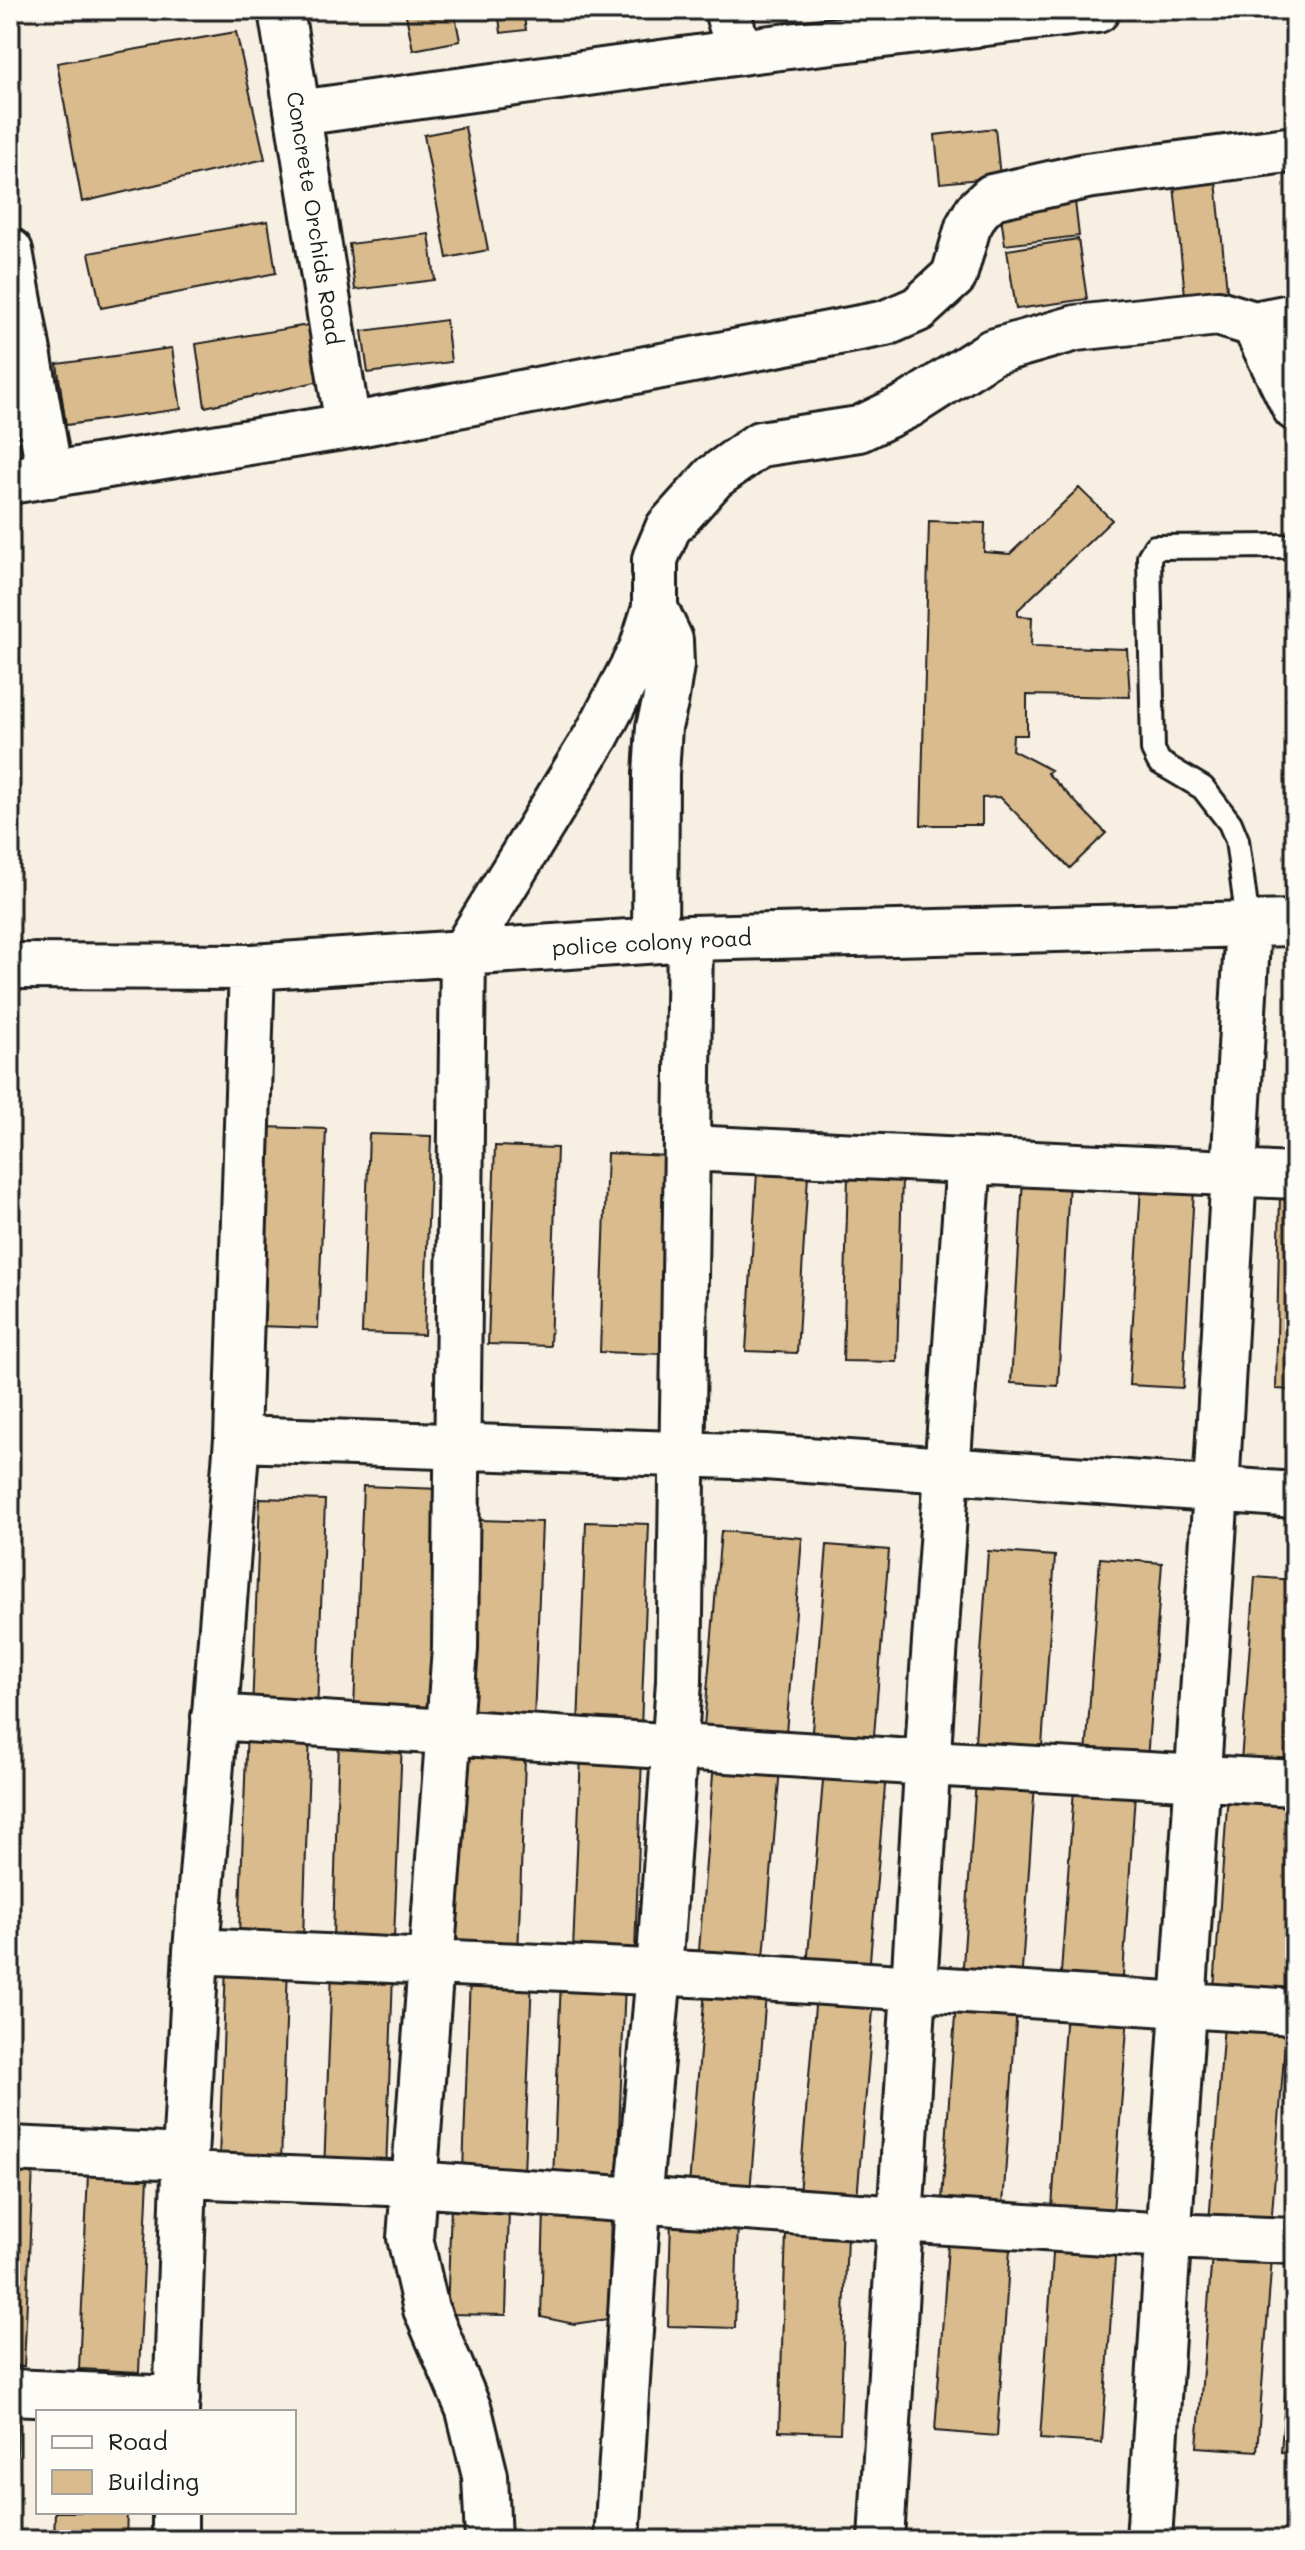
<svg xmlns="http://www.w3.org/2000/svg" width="1305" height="2550" font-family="Mali,sans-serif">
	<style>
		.building { fill: #dabb8d; stroke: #1c1c1c; stroke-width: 2 }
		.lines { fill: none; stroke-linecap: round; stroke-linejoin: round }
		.lane-casing { stroke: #1c1c1c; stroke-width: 28 }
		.street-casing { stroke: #1c1c1c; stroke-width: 50 }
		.lane { stroke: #fdfcf7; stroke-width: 22 }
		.street { stroke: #fdfcf7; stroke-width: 44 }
		.labels { text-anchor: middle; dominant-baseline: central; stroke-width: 6; stroke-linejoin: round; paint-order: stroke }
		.street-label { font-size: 22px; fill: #1c1c1c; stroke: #fdfcf7 }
	</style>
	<rect width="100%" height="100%" fill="#f6efe2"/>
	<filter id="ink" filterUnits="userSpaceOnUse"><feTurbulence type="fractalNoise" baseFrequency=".0125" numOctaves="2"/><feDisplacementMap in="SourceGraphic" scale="16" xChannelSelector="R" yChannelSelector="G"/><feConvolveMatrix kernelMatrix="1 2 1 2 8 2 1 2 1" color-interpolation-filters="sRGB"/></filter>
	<g filter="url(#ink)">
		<path class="building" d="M405,10H454L460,41L413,50Z
			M498,10H523L526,30L501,33Z
			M236,32L265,159L82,202L57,63Z
			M465,127L488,250L447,258L424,135Z
			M995,128L1000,177L940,183L935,135Z
			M1215,171L1227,290L1185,295L1173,175Z
			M1074,193L1079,236L1005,245L999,202Z
			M268,221L276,273L101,308L89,253Z
			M429,234L435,280L355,290L349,244Z
			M1078,239L1087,299L1016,309L1007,250Z
			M446,320L451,362L368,373L362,331Z
			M314,324L320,381L205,407L196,344Z
			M172,348L181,409L66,425L57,364Z
			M1079,488L1112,520L1018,610V616L1032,617L1031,646L1127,649L1130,697L1027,695V735H1013L1012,750L1051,770L1047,773L1106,833L1070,868L1000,797L982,798V825H921L929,521L985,523L984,552L1010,554Z
			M264,1127L326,1129L318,1328L257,1326Z
			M369,1134L431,1136L424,1335L362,1333Z
			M495,1146L557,1148L550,1346L488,1344Z
			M607,1153L669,1156L662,1354L600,1352Z
			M757,1172L808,1175L797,1353L746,1351Z
			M848,1175L902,1176L897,1362L843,1361Z
			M1023,1178L1069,1181L1058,1386L1011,1383Z
			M1141,1186L1194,1189L1183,1388L1129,1385Z
			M1280,1193L1295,1194V1390L1276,1389Z
			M363,1486L440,1489L431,1712L354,1709Z
			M260,1498L325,1500L317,1714L252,1712Z
			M480,1520L542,1522L534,1720L473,1718Z
			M586,1522L649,1524L641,1728L578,1726Z
			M721,1531L802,1538L785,1745L703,1738Z
			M827,1545L889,1550L873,1748L811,1743Z
			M988,1551L1055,1556L1041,1761L974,1756Z
			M1100,1558L1162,1563L1147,1760L1086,1756Z
			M1255,1577L1295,1580V1779L1240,1775Z
			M247,1728L310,1731L303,1938L239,1935Z
			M339,1739L402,1741L394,1939L333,1937Z
			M581,1754L642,1756L635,1953L573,1951Z
			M464,1756L525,1759L518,1956L456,1955Z
			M714,1762L780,1768L763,1969L698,1963Z
			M824,1769L886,1774L869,1972L807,1967Z
			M976,1779L1035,1783L1021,1984L962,1980Z
			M1074,1789L1135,1793L1122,1991L1060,1987Z
			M1228,1793L1295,1798V1964L1293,1994L1214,1989Z
			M226,1963L288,1965L281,2163L219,2161Z
			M332,1971L393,1973L386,2172L324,2170Z
			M470,1975L532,1976L524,2174L463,2172Z
			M561,1979L625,1982L617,2182L553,2180Z
			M705,1989L766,1994L750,2192L689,2187Z
			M816,1994L874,1999L857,2199L799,2194Z
			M956,2002L1017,2007L1003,2205L942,2200Z
			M1066,2010L1128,2015L1113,2212L1052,2208Z
			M1224,2024L1286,2029L1271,2227L1209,2223Z
			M10,2167L33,2168L24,2366H10Z
			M88,2174L148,2177L139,2372L79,2369Z
			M451,2207L509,2208L506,2315L447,2314Z
			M544,2209L611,2211L608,2319L574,2324L541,2317Z
			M671,2218L738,2220L735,2328L668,2326Z
			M949,2231L1011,2235L997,2436L935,2431Z
			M786,2233L847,2235L840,2433L779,2431Z
			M1054,2240L1116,2244L1102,2443L1040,2439Z
			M1212,2254L1272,2258L1257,2451L1197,2447Z
			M1295,2268V2453L1281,2452Z
			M10,2405H19L13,2540H10Z
			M55,2512H127L126,2540H54Z"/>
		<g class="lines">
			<defs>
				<path id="lane" d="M1248,923L1237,840L1230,823L1203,788L1159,762L1153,750L1149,557L1155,547L1295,546"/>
				<path id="street" d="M281,10L348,426
					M727,10L739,52
					M298,113L755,50L1097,10
					M10,251L50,475
					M1254,324L1295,408
					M10,481L348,426L886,323L918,309L954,276L968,227L977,211L992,197L1086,176L1295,149
					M655,608L670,640L671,665L665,703L659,727L656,774L655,940
					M10,966L252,967L690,938L1295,923
					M687,1148L1295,1176
					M237,1439L765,1457L1295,1495
					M214,1717L928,1763L1295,1783
					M196,1951L713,1975L1295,2012
					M10,2149L185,2157
					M184,2175L414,2184L900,2219L1168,2236L1295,2241
					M10,2392L177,2399
					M176,2412L184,2175L196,1951L237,1439L252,967
					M175,2540V2512
					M488,2540L485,2476L469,2410L426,2309L410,2238L455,1649L463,953L597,735L642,649L655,608V559L668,528L714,477L760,444L859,429L909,405L992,352L1076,328L1218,313L1254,324L1295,316
					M617,2540L638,2202L659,1973L679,1681L690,938
					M881,2540L933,1670L969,1161
					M1149,2540L1216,1490L1248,923"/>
			</defs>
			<use href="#lane" class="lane-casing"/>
			<use href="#street" class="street-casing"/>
			<use href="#lane" class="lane"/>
			<use href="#street" class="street"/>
		</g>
	</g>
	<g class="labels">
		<g class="street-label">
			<text transform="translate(315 218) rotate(81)">Concrete Orchids Road</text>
			<text transform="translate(652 942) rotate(-3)">police colony road</text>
		</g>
	</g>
	<rect width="1305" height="2550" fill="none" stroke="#fdfcf7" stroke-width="40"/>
	<rect x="20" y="20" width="1265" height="2510" fill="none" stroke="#1c1c1c" stroke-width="3" filter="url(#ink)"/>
	<rect x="36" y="2410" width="260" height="104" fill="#fdfcf7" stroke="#a3a29f" stroke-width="2"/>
	<rect x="52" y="2436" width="40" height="12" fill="#fdfcf7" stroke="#a3a29f" stroke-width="2"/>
	<text x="108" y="2450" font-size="24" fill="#1c1c1c">Road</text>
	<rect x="52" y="2470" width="40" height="24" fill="#dabb8d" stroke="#a3a29f" stroke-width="2"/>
	<text x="108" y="2490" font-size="24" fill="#1c1c1c">Building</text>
</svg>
